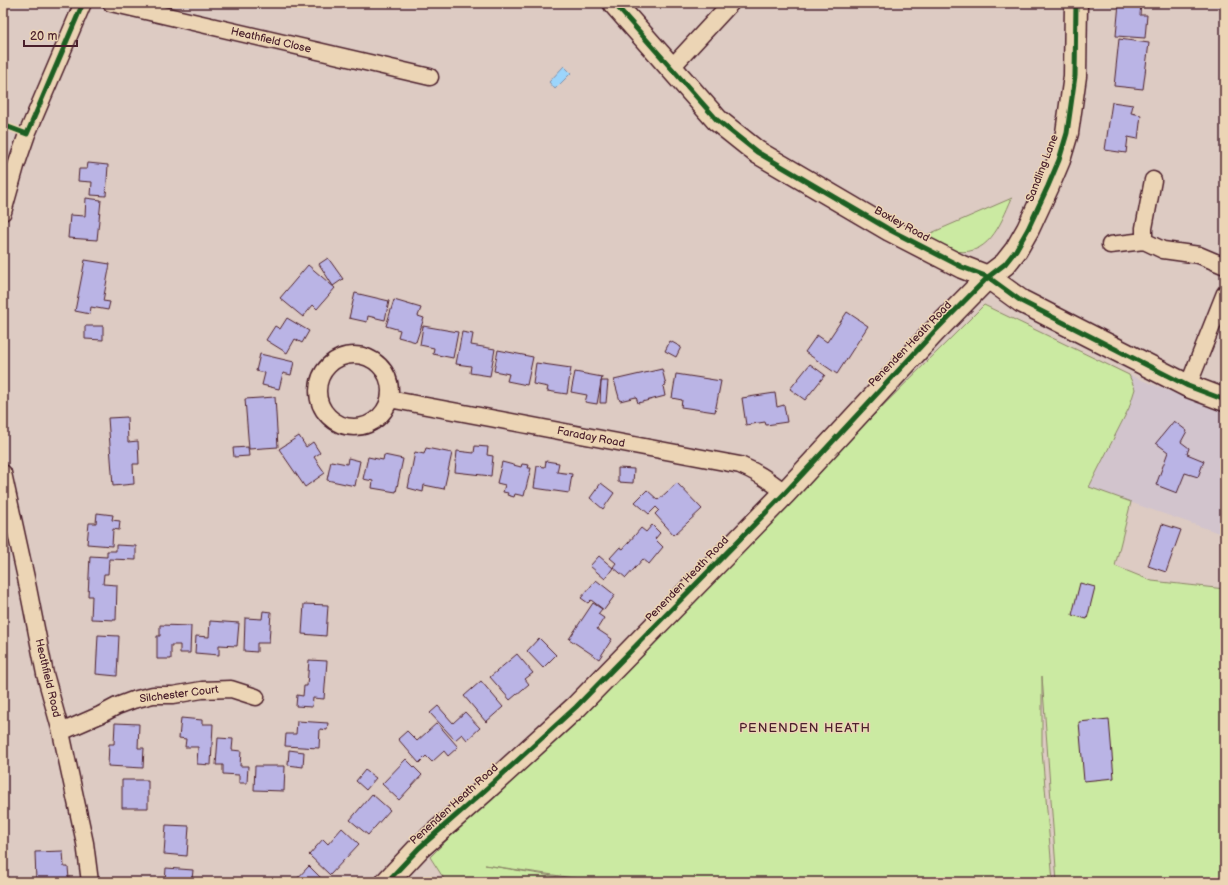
<svg xmlns="http://www.w3.org/2000/svg" width="1228" height="885" font-family="'Balsamiq Sans',sans-serif">
	<style>
		.built { fill: #d2c4cd }
		.green { fill: #cbeaa2; stroke: #8a8466 }
		.water { fill: #9cd5fc; stroke: #7b8ca8 }
		.building { fill: #bab4e5; stroke: #4a1f2b }
		.lines { fill: none; stroke-linecap: round; stroke-linejoin: round }
		.street-casing { stroke: #4a1f2b; stroke-width: 19 }
		.secondary-casing { stroke: #4a1f2b; stroke-width: 25 }
		.street { stroke: #ecd5b5; stroke-width: 16 }
		.secondary { stroke: #ecd5b5; stroke-width: 22 }
		.cycleway-casing { stroke: #ecd5b5; stroke-width: 8 }
		.cycleway { stroke: #1b5e20; stroke-width: 5 }
		.labels { text-anchor: middle; dominant-baseline: central; stroke-width: 3; stroke-linejoin: round; paint-order: stroke }
		.street-label { font-size: 11px; fill: #4a1f2b; stroke: #ecd5b5 }
		.quarter-label { font-size: 13px; letter-spacing: 1px; fill: #4a1f2b; stroke: #ecd5b5 }
	</style>
	<rect width="100%" height="100%" fill="#ddcbc3"/>
	<filter id="ink" filterUnits="userSpaceOnUse"><feTurbulence type="fractalNoise" baseFrequency=".025" numOctaves="2"/><feDisplacementMap in="SourceGraphic" scale="8" xChannelSelector="R" yChannelSelector="G"/><feConvolveMatrix kernelMatrix="1 2 1 2 8 2 1 2 1" color-interpolation-filters="sRGB"/></filter>
	<g filter="url(#ink)">
		<path class="built" d="M1129,375L1225,413V535L1089,488L1129,408L1135,389Z"/>
		<path class="green" d="M1012,198C1000,225 988,260 950,250C941,248 931,241 922,237Z
			M984,305L1129,375L1135,389L1129,408L1089,487L1131,502L1115,566L1152,581L1225,589V882H1057L1042,676V751L1053,882H601L485,865L589,882H446L430,857Z"/>
		<path class="water" d="M564,66L571,73L555,89L549,82Z"/>
		<path class="building" d="M1119,3H1141L1140,15H1147L1145,38L1116,36Z
			M1119,39L1149,43L1143,89L1114,86Z
			M1112,102L1133,105L1131,113L1141,115L1138,139L1128,137L1126,153L1105,150Z
			M88,163L108,165L106,196L91,195L92,182L78,181L79,169H87Z
			M86,198L101,200L97,240L68,238L70,215L85,216Z
			M328,258L343,279L333,286L319,264Z
			M85,260L110,264L103,301L110,302L108,310L91,307L90,314L75,311Z
			M308,265L335,288L317,309L313,305L303,317L280,298Z
			M355,293L389,301L385,320L368,316L367,322L349,318Z
			M394,300L421,308L418,316L424,318L416,342L398,337L400,330L386,326Z
			M847,312L868,326L837,374L805,352L817,335L827,342Z
			M287,318L309,331L302,343L295,339L287,353L266,340L275,326L280,329Z
			M85,326H103V340L85,339Z
			M423,326L458,332L453,358L433,354L434,348L420,345Z
			M462,332L473,334L471,345L495,349L490,376L470,373L471,366L456,364Z
			M670,341L681,347L676,357L665,351Z
			M498,350L533,357L527,385L507,381L509,374L494,371Z
			M260,354L294,362L291,375L283,373L279,389L262,385L265,373L256,371Z
			M536,363L571,368L567,394L547,391L548,387L533,384Z
			M810,364L825,375L805,400L790,389Z
			M662,369L666,385L663,386L665,396L638,403L636,397L620,401L614,380Z
			M575,372L602,377L597,404L585,402L587,395L571,392Z
			M676,374L721,381L715,412L681,407L682,400L672,398Z
			M601,381H608L606,403H600Z
			M775,393L777,407L784,405L787,422L766,425L765,422L746,425L742,398Z
			M275,397L278,447L249,449L245,399Z
			M127,417L128,442L138,441L139,464H133L134,484L113,486L108,418Z
			M1174,421L1187,431L1181,442L1189,448L1187,454L1204,461L1198,477L1185,473L1177,493L1156,485L1168,452L1156,443Z
			M299,436L306,447L313,442L320,453L314,457L325,473L305,487L279,449Z
			M475,446L488,447L487,455L493,456L491,476L455,472L457,451L474,453Z
			M248,447L249,456L234,457L233,448Z
			M426,448L452,453L444,489L424,485L423,492L408,488L415,452L424,454Z
			M384,455L403,459L396,492L372,488L373,481L363,479L368,457L383,460Z
			M348,458L360,461L355,486L327,480L331,461L347,464Z
			M546,461L559,463L557,472L572,474L569,493L534,488L537,466L545,467Z
			M502,462L521,467L522,464L529,465L528,468H531L524,496L515,494L514,497L507,495L508,493L503,492L505,485L497,483Z
			M618,468L634,469L633,483L618,482Z
			M601,483L614,493L603,509L590,498Z
			M677,483L702,509L674,535L655,514L659,510L656,507L649,514L635,502L647,490L658,500Z
			M97,513L113,515L112,520L120,521L119,530L113,529L112,546L87,544L89,523H96Z
			M1162,524L1181,530L1166,572L1148,566Z
			M652,525L660,533L655,539L663,547L649,564L643,559L626,578L613,567L616,563L610,558L620,547L623,549L641,528L646,532Z
			M116,545L136,546V560L109,559L108,574H104L103,584L117,585L116,620L91,619L92,596H88L90,556L107,557V551H116Z
			M599,556L613,568L605,579L590,566Z
			M596,580L615,595L604,610L591,600L588,603L581,598Z
			M1080,583L1095,587L1087,619L1072,615Z
			M593,603L602,609L598,614L604,618L597,629L612,639L599,659L569,639Z
			M304,604L328,605L326,636L302,634Z
			M263,611L271,612L269,643H257V652L244,651L245,618L262,619Z
			M210,621L239,623L237,646L219,645V655L195,653L196,636L209,637Z
			M160,625L191,626L190,653H180V645H171V659H157V636H160Z
			M98,635L119,636L117,676L96,674Z
			M539,638L556,655L543,668L527,651Z
			M517,654L533,673L525,679L529,684L510,700L490,677Z
			M309,660L327,661L324,699L313,698L312,707L296,706L297,695L303,696L304,686H307Z
			M481,681L503,707L486,722L464,696Z
			M438,706L453,723L465,712L480,728L467,740L462,734L455,740L430,713Z
			M181,718L202,720V724H213L211,765L197,764L198,747H185L186,739L179,738Z
			M1109,719L1114,778L1084,781L1079,722Z
			M297,721L328,723L327,730L320,729L319,748L285,746L286,734H296Z
			M115,723L139,724L138,748H144L143,768L108,766L109,744H114Z
			M437,723L458,747L448,756L444,751L432,762L426,756L419,763L398,739L407,731L417,741Z
			M218,738L233,739L232,750L241,751L240,766H248L247,783H239V775L223,774V765H216Z
			M289,750L304,752L303,767L288,765Z
			M406,759L422,775L399,800L382,784Z
			M255,766H285L284,791L254,790Z
			M365,770L376,778L366,790L356,781Z
			M122,780H148V808H122Z
			M372,794L390,810L368,835L350,820Z
			M166,825L189,826L187,856L164,854Z
			M342,828L359,844L330,875L309,855L323,839L328,844Z
			M63,851L64,867H68L69,879H62V882H36L35,852Z
			M309,866L325,882H294Z
			M166,868L193,870L192,880L182,879V882H165Z"/>
		<g class="lines">
			<defs>
				<path id="street" d="M111,3L430,77
					M671,68L731,3
					M3,212L16,166L27,134L83,3
					M1144,241V228L1153,180
					M1110,245L1144,241L1163,250L1199,255L1225,266
					M318 391a36 36 0 1 1 72 0a36 36 0 1 1-72 0Z
					M1188,386L1225,293
					M389,399L740,465C757,472 771,481 785,493
					M3,473L26,578L45,674L61,732L85,843L90,882
					M61,732L100,715L117,706L133,700L153,695H173L202,690L231,689L256,697"/>
				<path id="secondary" d="M614,3L717,120L757,152L890,230L962,267L988,277L1021,301L1188,386L1225,400
					M387,882L419,848L484,791L576,707L785,493L935,331L988,277L1005,264L1016,250L1028,229L1048,186L1059,160L1067,133L1075,76L1076,3"/>
			</defs>
			<use href="#street" class="street-casing"/>
			<use href="#secondary" class="secondary-casing"/>
			<use href="#street" class="street"/>
			<use href="#secondary" class="secondary"/>
			<defs>
				<path id="cycleway" d="M614,3L717,120L757,152L890,230L962,267L988,277L1021,301L1188,386L1225,400
					M3,125L27,134L83,3
					M387,882L419,848L484,791L576,707L785,493L935,331L988,277L1005,264L1016,250L1028,229L1048,186L1059,160L1067,133L1075,76L1076,3"/>
			</defs>
			<use href="#cycleway" class="cycleway-casing"/>
			<use href="#cycleway" class="cycleway"/>
		</g>
	</g>
	<g class="labels">
		<g class="street-label">
			<text transform="translate(271 40) rotate(13)">Heathfield Close</text>
			<text transform="translate(1042 168) rotate(-69)">Sandling Lane</text>
			<text transform="translate(902 224) rotate(29)">Boxley Road</text>
			<text transform="translate(910 344) rotate(-46)">Penenden Heath Road</text>
			<text transform="translate(591 437) rotate(11)">Faraday Road</text>
			<text transform="translate(687 579) rotate(-46)">Penenden Heath Road</text>
			<text transform="translate(48 678) rotate(77)">Heathfield Road</text>
			<text transform="translate(179 694) rotate(-7)">Silchester Court</text>
			<text transform="translate(454 804) rotate(-42)">Penenden Heath Road</text>
		</g>
		<g class="quarter-label">
			<text x="805" y="728">PENENDEN HEATH</text>
		</g>
	</g>
	<rect width="1228" height="885" fill="none" stroke="#ecd5b5" stroke-width="16"/>
	<rect x="8" y="8" width="1212" height="869" fill="none" stroke="#4a1f2b" stroke-width="1.5" filter="url(#ink)"/>
	<path d="M24 40v6h53v-6" fill="none" stroke="#4a1f2b" stroke-width="2"/>
	<text x="30" y="40" font-size="12" fill="#4a1f2b" stroke="#ecd5b5" stroke-width="3" paint-order="stroke">20 m</text>
</svg>
